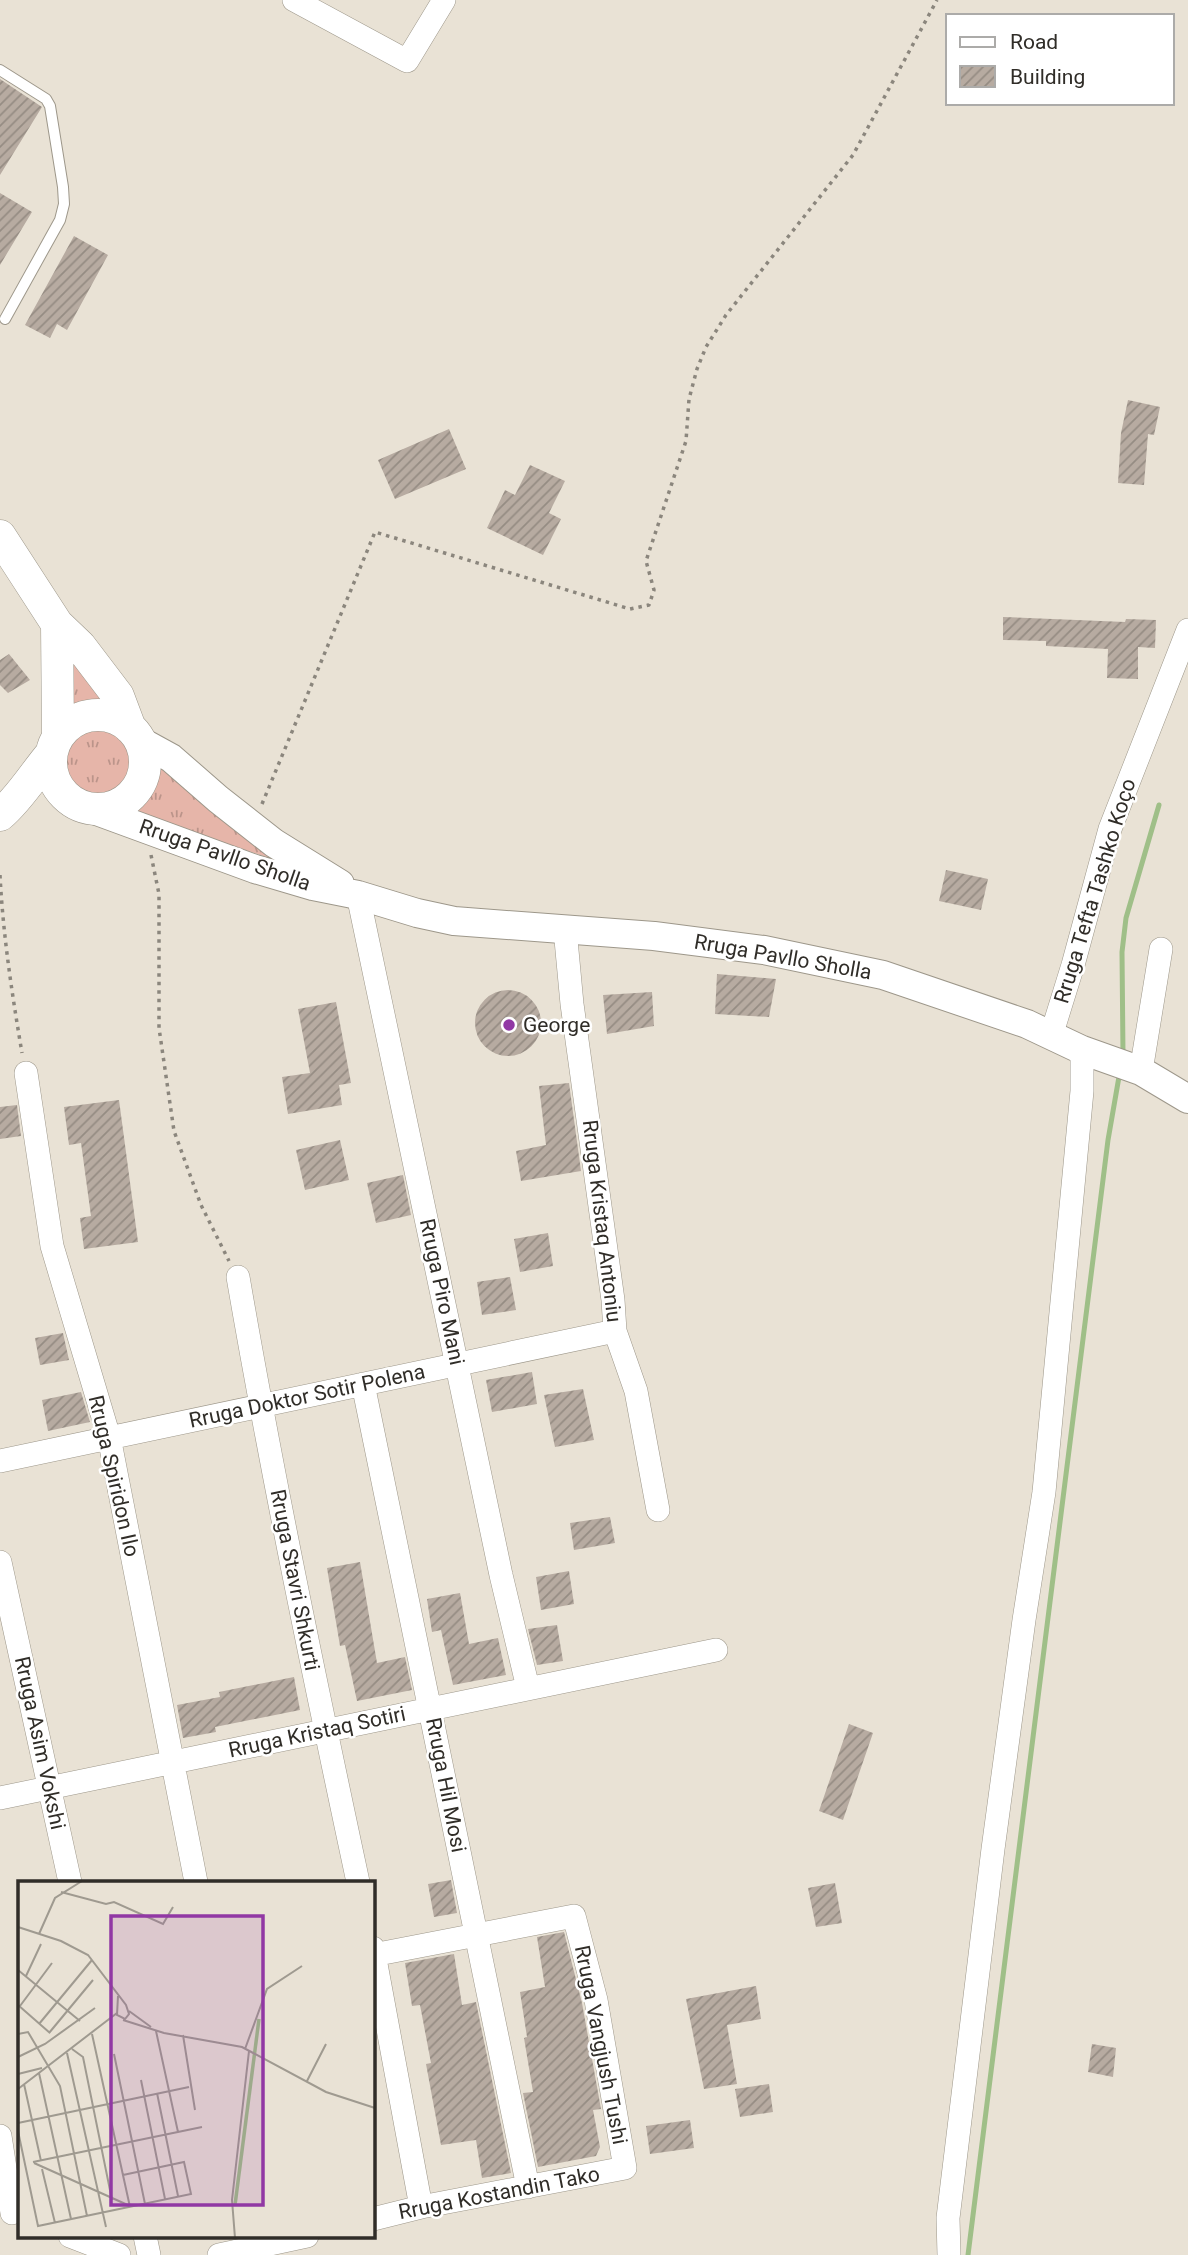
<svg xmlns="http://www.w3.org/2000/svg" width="1188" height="2255" font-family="Roboto,sans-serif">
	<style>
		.grass { fill: url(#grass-tufts) }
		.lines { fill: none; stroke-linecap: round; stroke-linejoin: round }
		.stream { stroke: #9fbf88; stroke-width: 5 }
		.building { fill: url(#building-hatch) }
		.service-casing { stroke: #9d978a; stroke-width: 12 }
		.minor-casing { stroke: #9d978a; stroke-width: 24 }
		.tertiary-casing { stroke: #9d978a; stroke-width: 30 }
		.secondary-casing { stroke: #9d978a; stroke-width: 33 }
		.path { stroke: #8b867d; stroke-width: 3.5; stroke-dasharray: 3.5 5; stroke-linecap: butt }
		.service { stroke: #fff; stroke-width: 10 }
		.minor { stroke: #fff; stroke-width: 23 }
		.tertiary { stroke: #fff; stroke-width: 28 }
		.secondary { stroke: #fff; stroke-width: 32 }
		.poi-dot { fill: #9138a4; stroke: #fff; stroke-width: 2.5 }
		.labels { text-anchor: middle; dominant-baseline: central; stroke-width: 5; stroke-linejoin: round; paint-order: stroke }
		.street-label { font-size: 21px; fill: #302d28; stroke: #fff }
		.poi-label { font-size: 21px; fill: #302d28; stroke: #fff; text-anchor: start }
		.inset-river { fill: none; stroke: #9fbf88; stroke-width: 3.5 }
		.inset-road { fill: none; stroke: #9f9a90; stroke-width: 2 }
		.view { fill: #9138a4; fill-opacity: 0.15; stroke: #9138a4; stroke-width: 3.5 }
		.inset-edge { fill: none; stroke: #302d28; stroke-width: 3.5 }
	</style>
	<defs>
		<pattern id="grass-tufts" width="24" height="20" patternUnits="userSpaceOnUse" patternTransform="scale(1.75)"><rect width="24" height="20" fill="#e6b5a9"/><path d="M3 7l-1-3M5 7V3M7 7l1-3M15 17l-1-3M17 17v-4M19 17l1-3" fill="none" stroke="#bb948a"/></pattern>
		<pattern id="building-hatch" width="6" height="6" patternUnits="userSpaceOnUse" patternTransform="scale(1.75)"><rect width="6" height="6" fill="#b7aba1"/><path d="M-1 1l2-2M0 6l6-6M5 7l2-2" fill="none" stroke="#958c83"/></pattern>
	</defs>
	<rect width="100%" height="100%" fill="#e9e2d5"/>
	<path class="grass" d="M67,647L107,705L83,708L68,717Z
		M65 763a34 34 0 1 1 68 0a34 34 0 1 1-68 0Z
		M152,761L273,859L132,813C152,796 153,786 152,761Z"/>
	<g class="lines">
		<path class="stream" d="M1123,1054L1122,952L1126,918L1159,805
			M968,2255L1108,1140L1120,1071"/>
	</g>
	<path class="building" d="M0,79L42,107L0,175Z
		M0,193L32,212L0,265Z
		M74,236L108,255L67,330L57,324L50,338L25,325Z
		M1128,400L1160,407L1154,435L1148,434L1144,485L1118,483L1121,433Z
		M449,429L466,469L395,499L378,460Z
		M530,465L565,481L549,513L561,519L543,555L487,528L505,490L515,495Z
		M1003,617L1125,622L1126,619L1156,620L1155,648L1138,647V679L1107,678L1108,649L1046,646V641L1003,640Z
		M9,654L30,680L8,693L0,685V660Z
		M946,870L988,879L981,910L939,901Z
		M717,974L776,979L769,1017L715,1014Z
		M475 1023a33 33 0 1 1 66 0a33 33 0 1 1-66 0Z
		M652,992L654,1026L607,1034L603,995Z
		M336,1002L351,1083L339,1085L342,1105L288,1114L282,1077L310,1073L298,1009Z
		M569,1083L581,1171L521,1181L516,1151L546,1145L539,1086Z
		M119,1100L138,1242L84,1249L80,1218L91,1216L81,1143L69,1145L64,1107Z
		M17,1105L21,1136L0,1139V1107Z
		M340,1140L349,1180L305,1190L296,1150Z
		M403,1175L411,1215L376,1223L367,1183Z
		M548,1233L553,1266L520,1272L514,1239Z
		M510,1277L516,1310L482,1315L477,1282Z
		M63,1333L69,1360L40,1365L35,1338Z
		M532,1372L537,1404L492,1412L486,1380Z
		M583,1389L594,1440L555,1447L544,1395Z
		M81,1392L90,1422L48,1431L42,1400Z
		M610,1517L615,1543L574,1550L570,1523Z
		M360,1562L377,1663L405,1657L412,1690L357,1701L345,1645L340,1646L327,1568Z
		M569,1571L574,1604L541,1610L536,1577Z
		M460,1593L469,1644L498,1638L506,1675L453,1685L441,1630L432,1632L427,1599Z
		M557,1625L563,1661L537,1665L528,1629Z
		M294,1677L300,1710L215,1727L216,1732L183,1738L177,1705L220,1697L219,1692Z
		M849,1724L873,1733L843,1820L819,1811Z
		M451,1880L457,1913L434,1917L428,1884Z
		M835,1883L842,1923L816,1927L808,1888Z
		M564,1932L582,2003L601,2109L593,2110L600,2147L596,2156L538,2167L523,2093L533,2092L524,2038L527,2037L520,1992L545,1987L537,1937Z
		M454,1954L462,2005L476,2002L511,2173L482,2178L476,2140L441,2145L426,2064L431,2063L420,2005L412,2006L405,1963Z
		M756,1986L761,2019L727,2025L737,2084L704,2089L686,1999Z
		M1092,2044L1116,2048L1113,2077L1088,2072Z
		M769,2084L773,2112L740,2117L735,2089Z
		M690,2120L694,2148L650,2154L646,2126Z"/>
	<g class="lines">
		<defs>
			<path id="service" d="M0,70L46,99L50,106L63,187L64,204L60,220L5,319"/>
			<path id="minor" d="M294,0L407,61L444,0
				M358,895L501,1575L528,1688
				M565,929L572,1004L613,1300L615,1331L636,1391L658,1510
				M1051,1036L1073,965L1110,829L1188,630
				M1141,1071L1161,949
				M26,1073L52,1246L109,1437L196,1882
				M238,1277C273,1480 315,1681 358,1882
				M363,1384L528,2187
				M0,1461L615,1331
				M0,1562L70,1882
				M0,1798L716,1650
				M373,1948L421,2207
				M373,1955L574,1916L596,2000L625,2168L421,2207L373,2219
				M0,2136L12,2213
				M70,2236L119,2255
				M145,2236L149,2255
				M219,2255L307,2236
				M949,2255L948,2218L993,1849L1024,1620L1044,1492L1082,1091V1050"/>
			<path id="tertiary" d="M140,741L171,758L218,799L274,843L340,884
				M94,810L255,869L313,886L358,895L417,913L454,921L654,936L764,950L883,975L1027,1024L1082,1050L1141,1071L1188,1099"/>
			<path id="secondary" d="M0,536L57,624L80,646L118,696L130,728
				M57,624L58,736
				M51 762a47 47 0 1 1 94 0a47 47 0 1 1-94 0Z
				M0,815C20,798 34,774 51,754"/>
		</defs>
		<use href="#service" class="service-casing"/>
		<use href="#minor" class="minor-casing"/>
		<use href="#tertiary" class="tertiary-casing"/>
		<use href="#secondary" class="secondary-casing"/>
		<path class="path" d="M262,804L375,532L630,609L649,605L654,590L646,561L686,441L689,399L697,369L706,347L726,315L853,155L937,0
			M151,855L159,894V1028L174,1131L201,1205L229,1261
			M0,875C3,935 12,994 22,1053"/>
		<use href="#service" class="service"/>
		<use href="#minor" class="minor"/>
		<use href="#tertiary" class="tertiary"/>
		<use href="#secondary" class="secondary"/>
	</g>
	<circle class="poi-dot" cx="509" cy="1025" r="7"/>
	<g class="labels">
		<g class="street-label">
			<text transform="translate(225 855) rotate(19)">Rruga Pavllo Sholla</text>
			<text transform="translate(1095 891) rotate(-73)">Rruga Tefta Tashko Koço</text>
			<text transform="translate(783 957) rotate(10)">Rruga Pavllo Sholla</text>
			<text transform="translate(602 1221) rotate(83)">Rruga Kristaq Antoniu</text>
			<text transform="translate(442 1292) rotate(78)">Rruga Piro Mani</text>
			<text transform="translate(307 1396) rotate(-12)">Rruga Doktor Sotir Polena</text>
			<text transform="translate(114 1476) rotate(77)">Rruga Spiridon Ilo</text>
			<text transform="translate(295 1580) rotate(79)">Rruga Stavri Shkurti</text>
			<text transform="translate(317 1732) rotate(-12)">Rruga Kristaq Sotiri</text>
			<text transform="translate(40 1743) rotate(78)">Rruga Asim Vokshi</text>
			<text transform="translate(446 1785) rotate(79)">Rruga Hil Mosi</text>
			<text transform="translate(601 2045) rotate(79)">Rruga Vangjush Tushi</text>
			<text transform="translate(499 2193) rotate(-11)">Rruga Kostandin Tako</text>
		</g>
		<g class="poi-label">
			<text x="523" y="1025">George</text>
		</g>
	</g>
	<g transform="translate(18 1881)">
		<rect width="357" height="357" fill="#e9e2d5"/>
		<path class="inset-river" d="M217,324L241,138"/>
		<path class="inset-road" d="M43,11L88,23L96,21L145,43L155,26M0,46L43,60L70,74L108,124L111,133L107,138L99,134L100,115M21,53L37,17L64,0M0,89L62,140M8,95L23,63M0,124L32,152M2,125L34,82M111,130L133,146M105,139L146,152L224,166L308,211L357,227M21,143L74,79M138,150L160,251M31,152L75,99M0,153L10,151L42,205L69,335M74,153L112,326M165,154L177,229M54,168L65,176L94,319M227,168L249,108L284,85M49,172L88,346M96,173L127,323M0,176L27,163L77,127M21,192L53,338M0,193L24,187M123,199L147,318M289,200L308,163M6,203L23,280M0,208L99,132M139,212L160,315M0,242L171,206M0,250L20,345L173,313L166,281L105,294M15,281L184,246M16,282L112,325M24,288L37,342M217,357L214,319L231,170"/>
		<path class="view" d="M93,35H245V324H93Z"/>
		<rect width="357" height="357" class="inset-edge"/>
	</g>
	<rect x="946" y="14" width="228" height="91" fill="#ffffff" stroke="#acaba9" stroke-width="2"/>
	<rect x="960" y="37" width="35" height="10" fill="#ffffff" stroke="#acaba9" stroke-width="2"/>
	<text x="1010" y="49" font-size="21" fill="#302d28">Road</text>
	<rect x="960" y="66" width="35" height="21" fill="url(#building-hatch)" stroke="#acaba9" stroke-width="2"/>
	<text x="1010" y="84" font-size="21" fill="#302d28">Building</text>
</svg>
